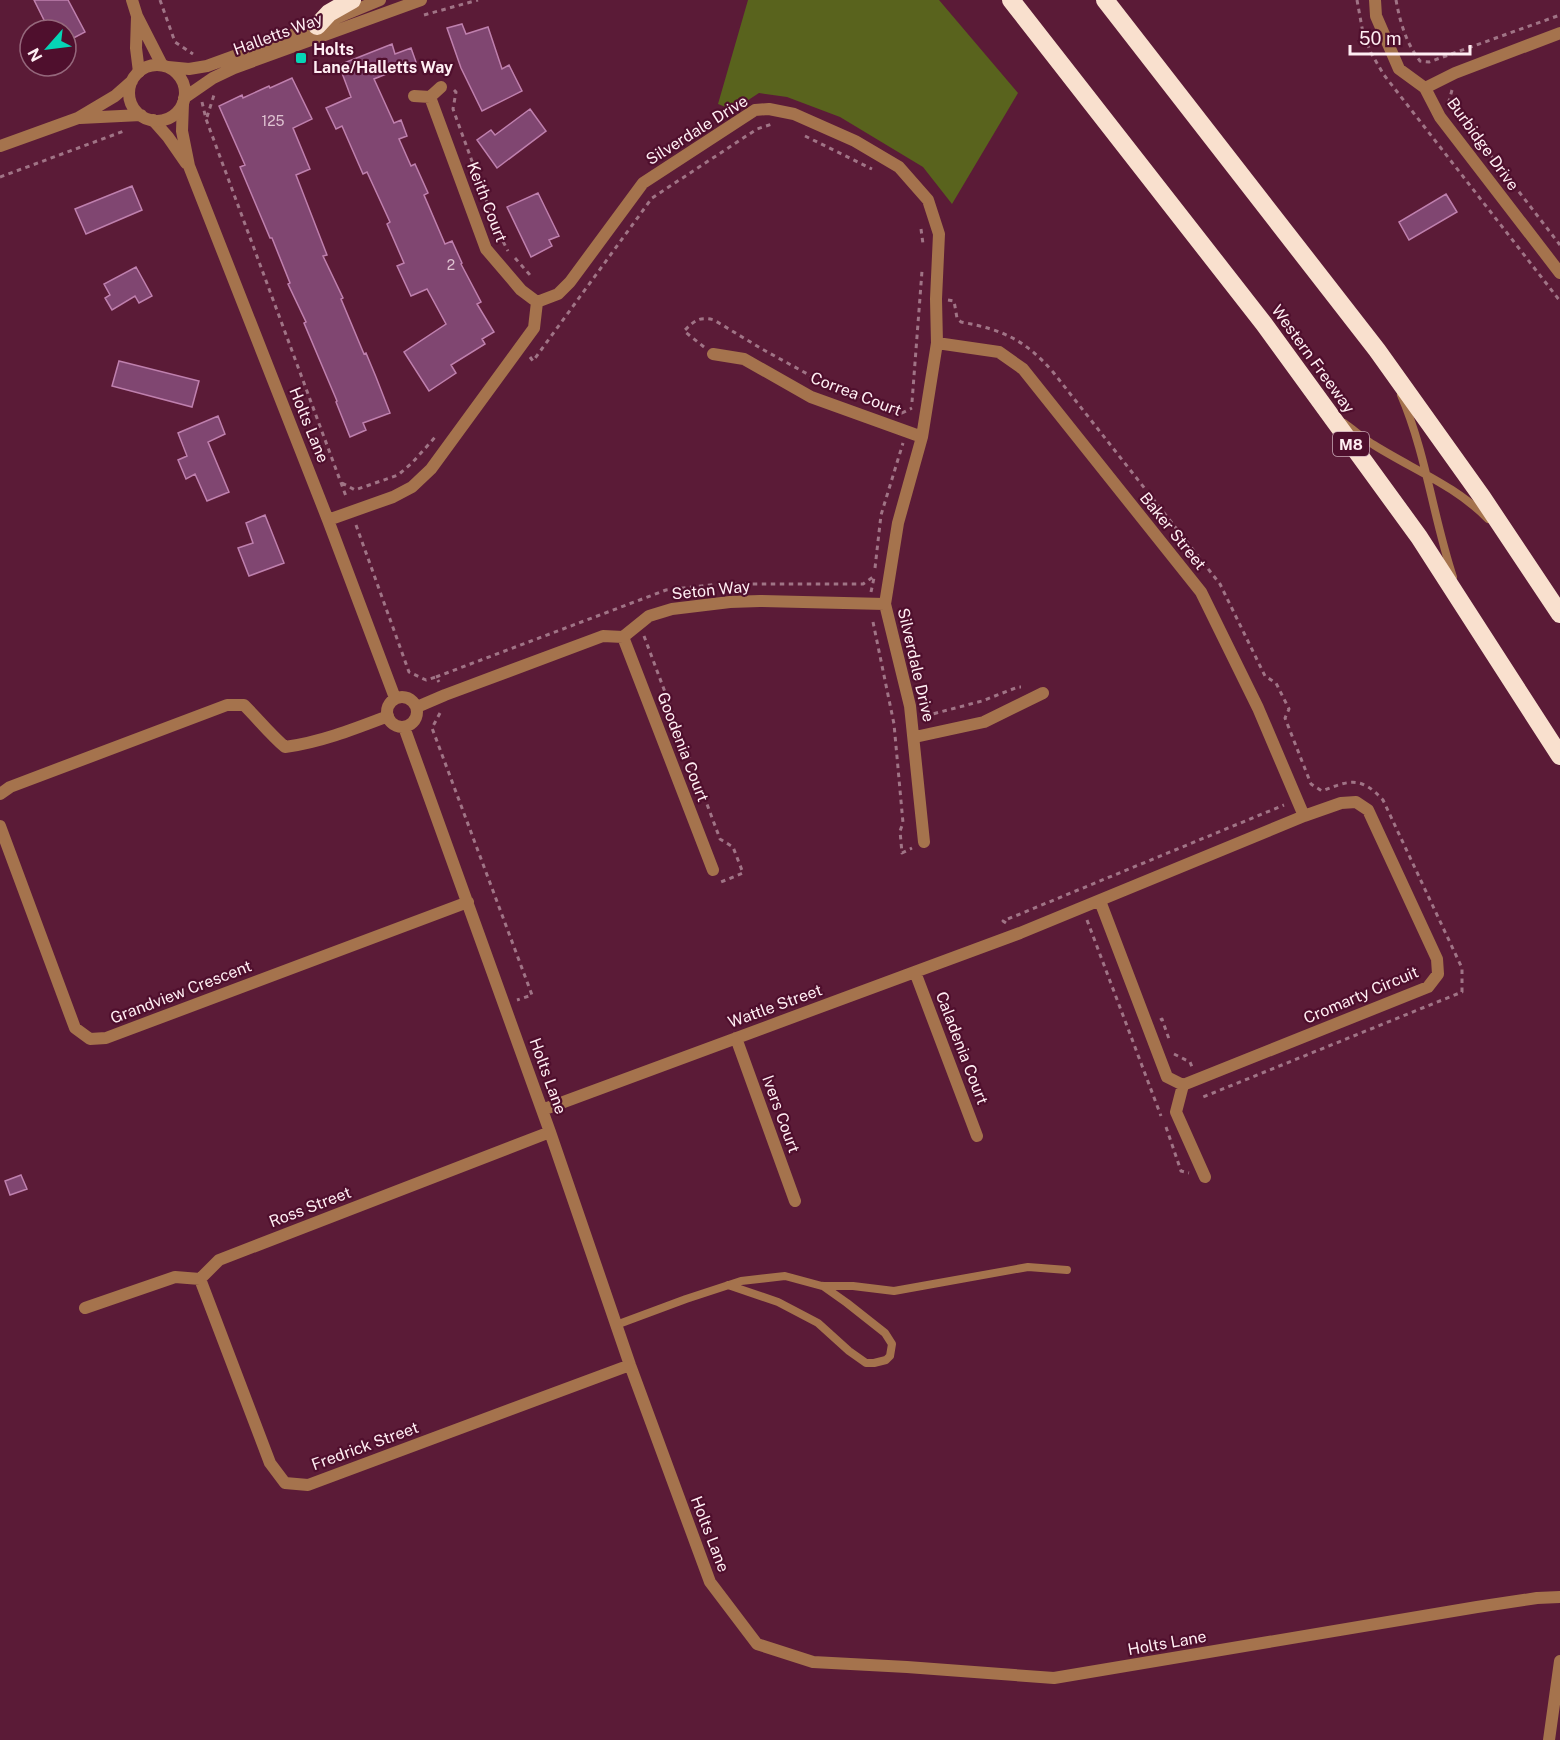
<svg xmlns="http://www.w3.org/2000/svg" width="1560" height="1740" font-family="'Public Sans',sans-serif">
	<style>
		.green { fill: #59631d }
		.building { fill: #804671; stroke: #bf80ae; stroke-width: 1.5 }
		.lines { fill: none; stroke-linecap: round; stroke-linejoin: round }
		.path { stroke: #a07486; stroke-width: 3; stroke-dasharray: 4.5 4.5; stroke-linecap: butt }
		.service { stroke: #a5734d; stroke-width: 8 }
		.minor { stroke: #a5734d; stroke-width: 12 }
		.tertiary { stroke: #a5734d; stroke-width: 12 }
		.motorway { stroke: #f9e0ce; stroke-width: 18 }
		.poi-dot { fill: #06d5b6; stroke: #4f0f2d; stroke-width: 2 }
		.labels { text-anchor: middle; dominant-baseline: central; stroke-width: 4.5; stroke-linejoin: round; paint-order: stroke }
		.number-label { font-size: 14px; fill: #dfc4d2 }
		.shield { fill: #4f0f2d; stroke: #caabb8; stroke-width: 1.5 }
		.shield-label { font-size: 15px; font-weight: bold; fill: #ffeef3 }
		.street-label { font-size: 16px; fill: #ffeef3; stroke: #4f0f2d }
		.poi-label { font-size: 16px; font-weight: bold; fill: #ffeef3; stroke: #4f0f2d; text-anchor: start }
	</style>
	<rect width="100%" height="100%" fill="#5b1b37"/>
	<path class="green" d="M748,0H939L1018,93L952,204L923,167L840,117L787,97L759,93L733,110L718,104Z"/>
	<path class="building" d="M34,0H68L85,32L66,42V30H49Z
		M462,24L466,34L488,27L502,69L509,65L522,91L482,111L461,68L447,28Z
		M392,44L395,54L411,48L416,62L374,79L394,123L401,120L407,136L399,139L411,166L415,164L428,193L424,195L445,244L452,241L462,263L461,264L481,302L477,304L494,332L482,339L485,344L451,365L456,373L429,391L404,352L446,324L427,289L411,296L397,266L404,263L387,224L390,222L367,172L363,174L342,126L336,129L326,108L351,97L339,65Z
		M292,78L312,119L293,128L310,169L296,175L327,255L323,256L343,298L341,299L364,354L366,353L376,377L390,413L363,423L366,430L350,437L336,402L337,401L304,323L306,322L288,284L290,283L272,238H270L240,167L245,165L219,106L242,95L243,98L269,86L270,88Z
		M530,109L546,131L497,168L477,140L491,130L495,135Z
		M132,186L142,210L86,234L75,209Z
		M538,193L559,236L549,240L552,246L531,257L507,207Z
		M1446,194L1457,212L1409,240L1399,222Z
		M136,267L152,296L139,303L135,296L112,310L105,298L110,295L104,284Z
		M119,361L199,381L192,407L112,386Z
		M218,416L225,434L208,442L229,492L207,501L195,474L186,479L178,460L187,456L178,433Z
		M265,515L284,563L249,576L238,548L253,543L246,523Z
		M21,1175L27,1189L10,1195L5,1181Z"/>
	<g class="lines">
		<path class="path" d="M160,0L175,42L193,54
			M1357,0L1363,33L1371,53L1384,75L1560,301
			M1396,0C1400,22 1406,43 1420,61L1429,62L1560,15
			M424,15L478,0
			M454,90L456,92L453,109L497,230L508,251
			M1452,90L1449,101L1560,245
			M202,102L206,119L347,499
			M207,117L214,95
			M805,136L872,169
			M0,177L124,131
			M921,229L923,244
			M515,258L530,275L528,278
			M948,300L954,301L957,318L961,322C1003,330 1024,339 1053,372L1220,584L1265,676L1276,683L1289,709L1285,718L1311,784L1322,791C1350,780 1361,776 1383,800L1462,968V992L1203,1097L1202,1093
			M704,347L684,331C694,321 699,316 714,320L762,349L822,382L902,413L912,408
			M530,357L533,361L652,198L757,129L772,124
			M912,402L922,271
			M342,483L355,490L398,475L412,463L437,435
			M356,525L409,672L426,680L436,677L439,682
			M875,568L881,515L903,443
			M871,592L874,578
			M873,622L894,724L903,823L900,831L902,853L912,848
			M644,636L720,839L733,847L743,873L721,882
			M436,677L666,590L719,584H863L873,577
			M440,713L432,728L532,995L517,1000
			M925,716L982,701L1018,687H1021
			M1087,920L1161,1116
			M1006,923L1003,921L1284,805
			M1160,1020L1162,1019L1169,1039
			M1174,1054L1190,1062L1192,1067
			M1166,1127L1181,1171L1189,1173"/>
		<path class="service" d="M1401,395C1426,453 1433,517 1453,577
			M1344,423C1354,430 1364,439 1374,445C1412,469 1456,486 1488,519
			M728,1285L778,1302L818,1323L849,1351L866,1363H874L886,1360L890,1356L892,1344L885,1333L847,1303L823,1286
			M616,1325L686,1299L741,1281L785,1276L822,1286H853L894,1291L1028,1267L1067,1270"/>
		<path class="minor" d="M132,0L137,16L162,65
			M1375,0L1376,16L1399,69L1425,88L1440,117L1560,273
			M137,17L136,48L139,72
			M1425,88L1455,73L1560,33
			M414,96L430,97L486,249L521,290L537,302
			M430,97L441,87
			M183,103L182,131L189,166L328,520L395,698
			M153,120L168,137L186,163
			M537,302L558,294L570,282L643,183L755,110L769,109L794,114L855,141L899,167L928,200L939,234L936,299L937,343L922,437L898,523L885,604L910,706L924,842
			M937,343L999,352L1023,369L1201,592L1258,708L1304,816
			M713,354L744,359L811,397L922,437
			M328,520L393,497L412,487L431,469L534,328L537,302
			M623,637L713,870
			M387 712a15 15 0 1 1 30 0a15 15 0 1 1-30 0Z
			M417,707L445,695L603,636L623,637L649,616L672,609L730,602L760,601L885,604
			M404,727L550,1132L630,1365L710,1582L757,1644L813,1662L907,1667L1054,1678L1477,1607L1537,1598L1560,1597
			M915,737L984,722L1043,693
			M0,794L10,787L227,705H244C258,719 270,734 285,747C321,742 354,729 388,716
			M0,826L75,1028L90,1039L106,1038L468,902
			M1100,901L1167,1077L1183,1085
			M915,972L977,1136
			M736,1038L795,1201
			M1183,1085L1176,1112L1205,1177
			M542,1110L1020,933L1304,816L1341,803L1356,802L1368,810L1437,959L1438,974L1428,987L1183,1085
			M200,1279L270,1463L285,1483L308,1485L630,1365
			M85,1308L175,1277L200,1279L219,1260L550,1132
			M1549,1740L1560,1661"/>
		<path class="tertiary" d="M129 93a28 28 0 1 1 56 0a28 28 0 1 1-56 0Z
			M168,67L189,69L207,66L317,26L380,0
			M184,98L213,78L234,68L421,0
			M80,118L141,115
			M0,146L78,118L115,96L132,81"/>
		<path class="motorway" d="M1011,0L1264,324L1419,537L1560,756
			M1105,0L1377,350L1482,497L1560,614
			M317,26L329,13L352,0"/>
	</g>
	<rect class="poi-dot" x="295" y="52" width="12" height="12" rx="3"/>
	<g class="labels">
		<g class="number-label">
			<text x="273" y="121">125</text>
			<text x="451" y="265">2</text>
		</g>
		<rect class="shield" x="1333" y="432" width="36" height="24" rx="4.5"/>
		<g class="shield-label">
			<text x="1351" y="444">M8</text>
		</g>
		<g class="street-label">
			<text transform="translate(278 34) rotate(-20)">Halletts Way</text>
			<text transform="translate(697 130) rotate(-32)">Silverdale Drive</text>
			<text transform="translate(1483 144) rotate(54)">Burbidge Drive</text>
			<text transform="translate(487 202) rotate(69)">Keith Court</text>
			<text transform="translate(1313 359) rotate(54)">Western Freeway</text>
			<text transform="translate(856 394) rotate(21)">Correa Court</text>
			<text transform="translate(309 425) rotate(68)">Holts Lane</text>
			<text transform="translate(1173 531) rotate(51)">Baker Street</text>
			<text transform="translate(711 590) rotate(-6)">Seton Way</text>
			<text transform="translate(916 665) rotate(77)">Silverdale Drive</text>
			<text transform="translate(683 747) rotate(69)">Goodenia Court</text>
			<text transform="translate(181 992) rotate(-21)">Grandview Crescent</text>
			<text transform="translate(1361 995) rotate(-23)">Cromarty Circuit</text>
			<text transform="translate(775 1006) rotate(-20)">Wattle Street</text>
			<text transform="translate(962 1048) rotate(69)">Caladenia Court</text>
			<text transform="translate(548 1076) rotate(70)">Holts Lane</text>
			<text transform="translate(781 1114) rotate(70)">Ivers Court</text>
			<text transform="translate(310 1207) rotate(-21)">Ross Street</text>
			<text transform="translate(365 1446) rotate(-20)">Fredrick Street</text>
			<text transform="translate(710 1534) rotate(69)">Holts Lane</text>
			<text transform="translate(1167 1643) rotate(-10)">Holts Lane</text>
		</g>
		<g class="poi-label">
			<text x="313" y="49">Holts<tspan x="313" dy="18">Lane/Halletts Way</tspan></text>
		</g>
	</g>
	<g transform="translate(48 48) rotate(242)"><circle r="28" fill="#4f0f2d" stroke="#95687c" stroke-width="1.5"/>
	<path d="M0-4.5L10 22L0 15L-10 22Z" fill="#06d5b6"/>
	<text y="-9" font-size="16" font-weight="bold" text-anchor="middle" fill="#ffeef3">N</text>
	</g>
	<path d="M1350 45v9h120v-9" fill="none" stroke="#ffeef3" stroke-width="3"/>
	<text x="1359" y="45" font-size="18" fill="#ffeef3" stroke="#4f0f2d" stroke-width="4.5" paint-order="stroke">50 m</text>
</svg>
